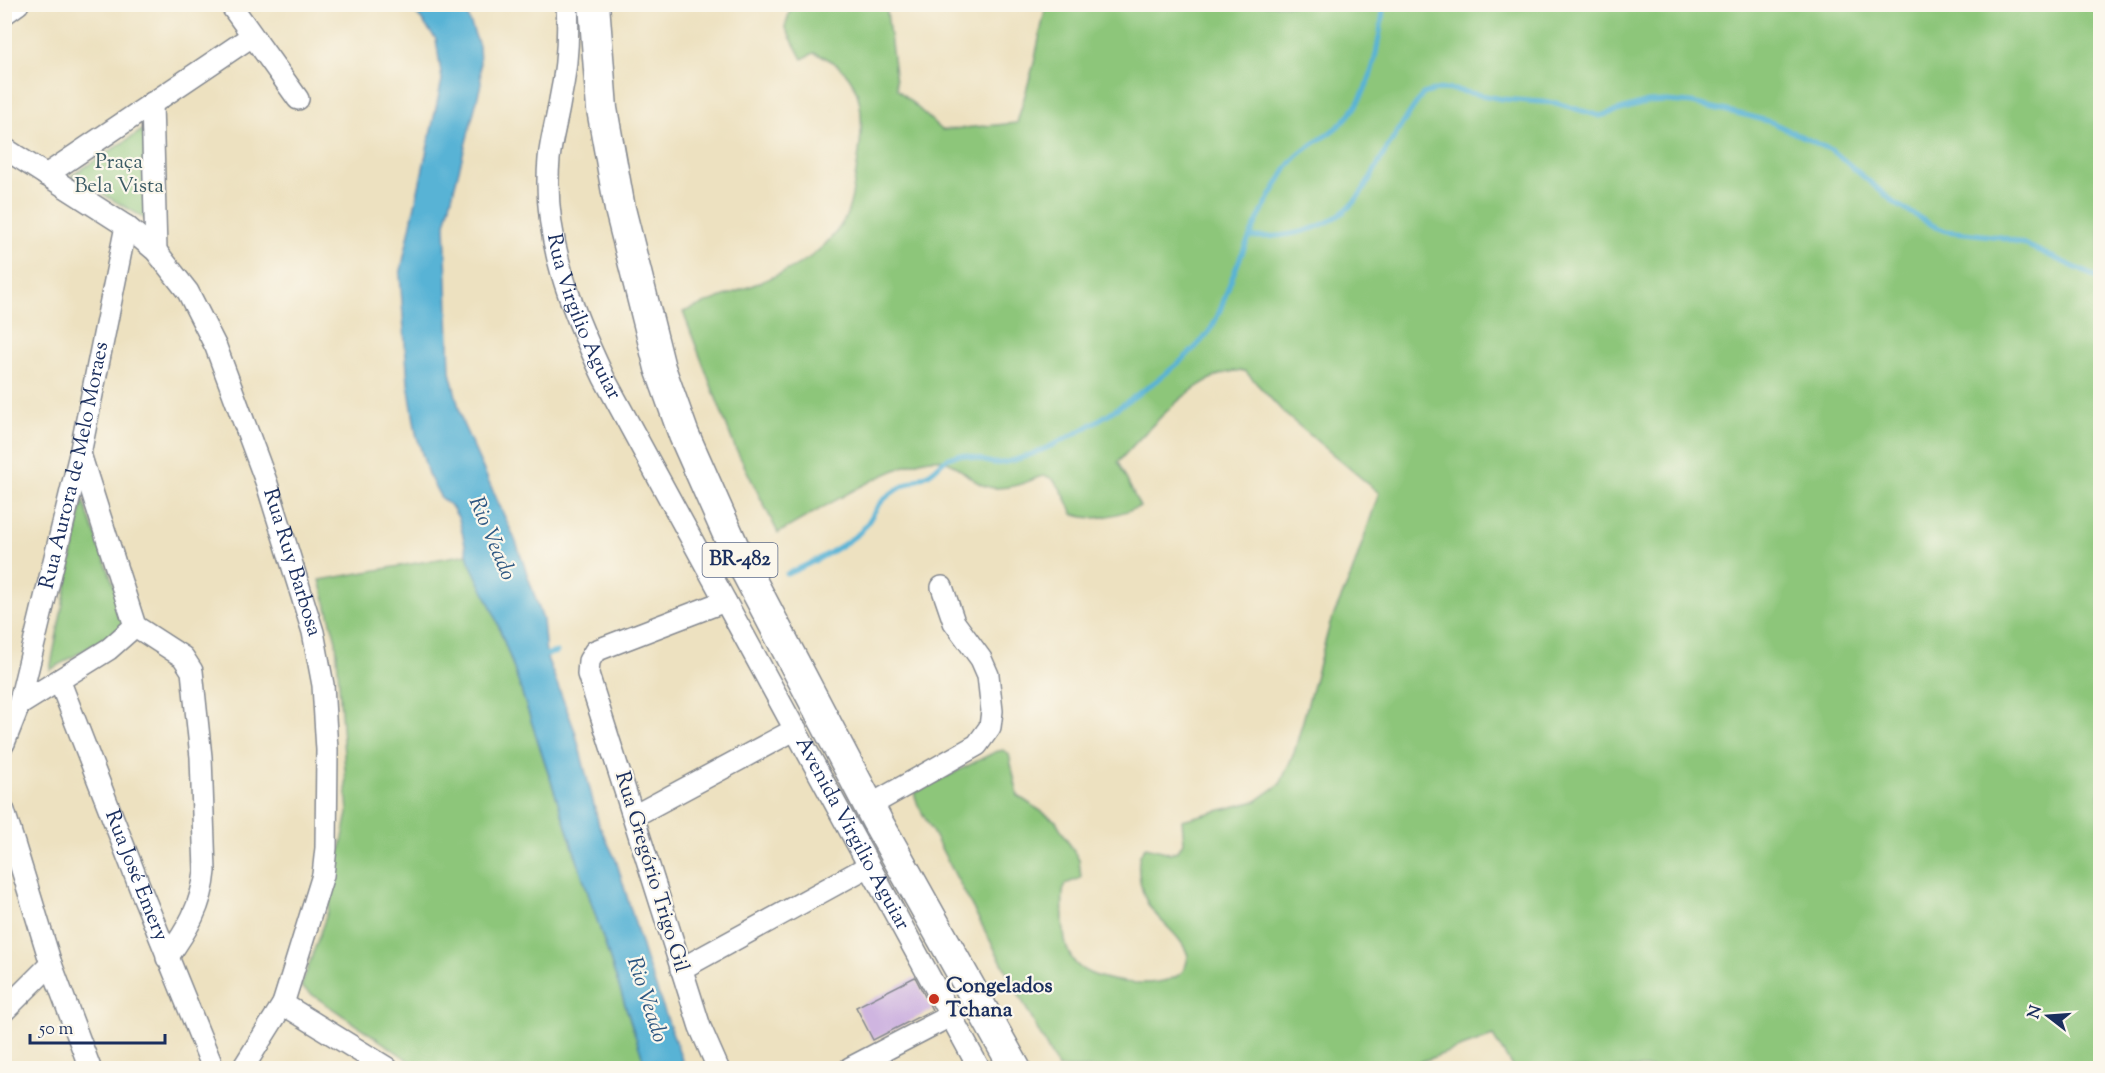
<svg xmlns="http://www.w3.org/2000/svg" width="2105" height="1073" font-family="'Sorts Mill Goudy',serif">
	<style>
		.green { fill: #8dc67a; stroke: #547a6c; stroke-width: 1.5 }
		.water { fill: #58b3d5; stroke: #3a719a; stroke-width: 1.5 }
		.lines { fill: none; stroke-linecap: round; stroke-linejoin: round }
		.stream { stroke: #58b3d5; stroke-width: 5 }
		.building { fill: #cfb5e0 }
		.minor-casing { stroke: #84888f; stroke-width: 24 }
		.highway-casing { stroke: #84888f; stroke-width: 33 }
		.minor { stroke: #fff; stroke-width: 21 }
		.highway { stroke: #fff; stroke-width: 30 }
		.poi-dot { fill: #c8321e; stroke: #fbf7ec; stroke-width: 2 }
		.labels { text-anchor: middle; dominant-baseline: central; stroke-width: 4.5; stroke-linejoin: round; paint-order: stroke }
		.shield { fill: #fbf7ec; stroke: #5e6b89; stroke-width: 1.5 }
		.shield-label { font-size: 20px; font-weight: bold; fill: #1b2f5e }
		.park-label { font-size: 21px; fill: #3d5c66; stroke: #fbf7ec }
		.street-label { font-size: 21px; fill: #1b2f5e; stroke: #fbf7ec }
		.poi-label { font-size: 21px; font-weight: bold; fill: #1b2f5e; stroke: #fbf7ec; text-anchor: start }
		.water-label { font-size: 22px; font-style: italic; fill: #2d5782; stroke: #fbf7ec }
	</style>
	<rect width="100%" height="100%" fill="#fbf7ec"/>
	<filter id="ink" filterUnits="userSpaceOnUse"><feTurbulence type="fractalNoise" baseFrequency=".0167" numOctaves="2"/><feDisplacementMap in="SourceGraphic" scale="12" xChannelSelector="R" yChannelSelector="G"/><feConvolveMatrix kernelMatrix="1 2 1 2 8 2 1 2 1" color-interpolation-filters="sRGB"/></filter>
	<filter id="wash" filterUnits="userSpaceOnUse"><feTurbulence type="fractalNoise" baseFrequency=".008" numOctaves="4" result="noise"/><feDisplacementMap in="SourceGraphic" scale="24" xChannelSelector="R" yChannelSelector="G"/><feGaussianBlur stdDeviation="1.35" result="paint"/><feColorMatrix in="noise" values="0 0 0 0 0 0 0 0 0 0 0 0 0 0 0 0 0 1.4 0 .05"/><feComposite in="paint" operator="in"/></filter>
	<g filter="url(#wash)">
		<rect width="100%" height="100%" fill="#ede1c0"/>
		<path class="green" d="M792,4L886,5L897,89L942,130L1017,123L1034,63L1046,5H2100V1068H1513L1493,1036L1420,1062L1393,1068H1058L918,805L914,793L995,752L1003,750L1009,754L1018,796L1056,821L1079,860L1081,878L1065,884C1061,895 1063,908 1063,920C1064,936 1065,952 1076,964C1093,983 1162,991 1181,973C1186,969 1187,962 1188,956C1182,935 1159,923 1148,904C1141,892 1132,856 1146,847L1170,853L1177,851L1184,842L1182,820L1256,801L1280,784L1294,753L1330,624L1352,573L1379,493L1286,415L1245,371C1201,366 1146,432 1118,462L1140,507C1117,514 1096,523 1073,514C1045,448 1043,489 995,488C972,487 961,463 939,459C907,454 810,516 778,533L734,445L683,312C719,297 784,277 813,255C822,248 835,235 841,225C851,211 853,189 856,172C864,124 871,72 814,53L802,59L785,27Z
			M144,129L146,219L71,176Z
			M83,500L128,625L50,670Z
			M467,554L493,611L512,663L646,1068H420L301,987L328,911L348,813L336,641L320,580Z"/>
		<path class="water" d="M410,5H460L466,11L479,46L481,84L445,224L450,372L463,424L516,542L543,620L546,655L575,731L599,825L616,860L646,960L685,1068H646L512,663L493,611L469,561L459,519L452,507L441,498L428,474L416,433L408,383L400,275L442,80L436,39Z"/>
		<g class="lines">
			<path class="stream" d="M1250,237C1284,238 1324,231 1349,207C1365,192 1374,170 1385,152C1397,132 1409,113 1423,94L1440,89L1455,90L1502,99L1556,103L1600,116L1648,102L1666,101L1692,103L1749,116L1771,122L1833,151L1896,204L1930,224L1946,231L2001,237L2024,244L2100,279
				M787,574C812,563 836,551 858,534C868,526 871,515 879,505C892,488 910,484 928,474C936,470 941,461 949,458C968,448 983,466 1001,463C1025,459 1048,448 1069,437C1107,417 1190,363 1212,327C1222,311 1226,291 1234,273C1248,237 1267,200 1287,168C1299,150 1320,141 1336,128C1373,98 1378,48 1384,4
				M541,656L557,652"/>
		</g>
		<g id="blocks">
			<path class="building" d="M915,977L932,1010L873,1040L856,1007Z"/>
		</g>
	</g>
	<g filter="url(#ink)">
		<use href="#blocks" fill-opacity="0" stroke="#84888f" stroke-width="1.5"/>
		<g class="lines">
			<defs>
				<g id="minor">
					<path d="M230,4L298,99"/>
					<path id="s1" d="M567,4C569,37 567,68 560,100C557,120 551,139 549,159C542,237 571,309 604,378L979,1068"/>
					<path d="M4,14L18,4"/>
					<path d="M152,103L156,251"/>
					<path id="s2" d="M4,148L126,226L156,251L188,292L216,347L267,484L313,632L323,685L327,750L326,848L323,875L283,1004L243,1068"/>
					<path d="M46,175L252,36"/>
					<path d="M80,454L135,626L183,657L192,671L201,757L205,871C202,906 187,930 167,958"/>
					<path id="s3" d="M60,682L142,893L213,1068"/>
					<path id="s4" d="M19,705L80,454L126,226"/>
					<path d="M4,743L19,705L109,649L135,626"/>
					<path d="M869,806L977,745L990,727L992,711L988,675L981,659L954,622L942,587"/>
					<path d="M4,811L51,964L90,1068"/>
					<path d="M634,816L796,729"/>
					<path d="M681,969L867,867"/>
					<path d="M283,1004L387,1068"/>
					<path d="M4,1011L51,964"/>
					<path d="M718,1068L700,1027L588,674L589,661L595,651L725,601"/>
					<path d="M850,1068L950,1016"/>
				</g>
				<path id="highway" d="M594,4L602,109L620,209L660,368L684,435L735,550L877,821L1015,1068"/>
			</defs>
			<use href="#minor" class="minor-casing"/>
			<use href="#highway" class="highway-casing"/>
			<use href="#minor" class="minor"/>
			<use href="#highway" class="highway"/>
		</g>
	</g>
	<circle class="poi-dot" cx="934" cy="999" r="6"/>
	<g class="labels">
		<rect class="shield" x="702.5" y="543" width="75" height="34" rx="4.5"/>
		<g class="shield-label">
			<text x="740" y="560">BR-482</text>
		</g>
		<g class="park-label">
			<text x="119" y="163">Praça<tspan x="119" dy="24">Bela Vista</tspan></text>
		</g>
		<g class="street-label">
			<text stroke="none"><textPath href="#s1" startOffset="320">Rua Virgilio Aguiar</textPath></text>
			<text stroke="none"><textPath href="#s4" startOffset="246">Rua Aurora de Melo Moraes</textPath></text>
			<text stroke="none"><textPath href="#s2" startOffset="526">Rua Ruy Barbosa</textPath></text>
			<text stroke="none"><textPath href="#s1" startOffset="904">Avenida Virgilio Aguiar</textPath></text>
			<text transform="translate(651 872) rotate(73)">Rua Gregório Trigo Gil</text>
			<text stroke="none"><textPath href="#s3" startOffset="208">Rua José Emery</textPath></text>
		</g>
		<g class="poi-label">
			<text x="946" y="987">Congelados<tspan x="946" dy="24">Tchana</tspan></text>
		</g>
		<g class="water-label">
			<text transform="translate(491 539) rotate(67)">Rio Veado</text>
			<text transform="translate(646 1000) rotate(72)">Rio Veado</text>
		</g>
	</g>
	<rect width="2105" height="1073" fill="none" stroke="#fbf7ec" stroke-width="24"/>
	<g transform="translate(2048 1016) rotate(287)" stroke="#fbf7ec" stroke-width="4.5" paint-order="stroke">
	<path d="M0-4.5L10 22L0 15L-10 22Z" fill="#1b2f5e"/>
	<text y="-9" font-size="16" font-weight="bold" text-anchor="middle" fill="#1b2f5e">N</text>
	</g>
	<path d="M30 1034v9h135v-9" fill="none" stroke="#1b2f5e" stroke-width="3"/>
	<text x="39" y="1034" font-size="18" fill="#1b2f5e" stroke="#fbf7ec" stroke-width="4.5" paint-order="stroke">50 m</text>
</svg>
